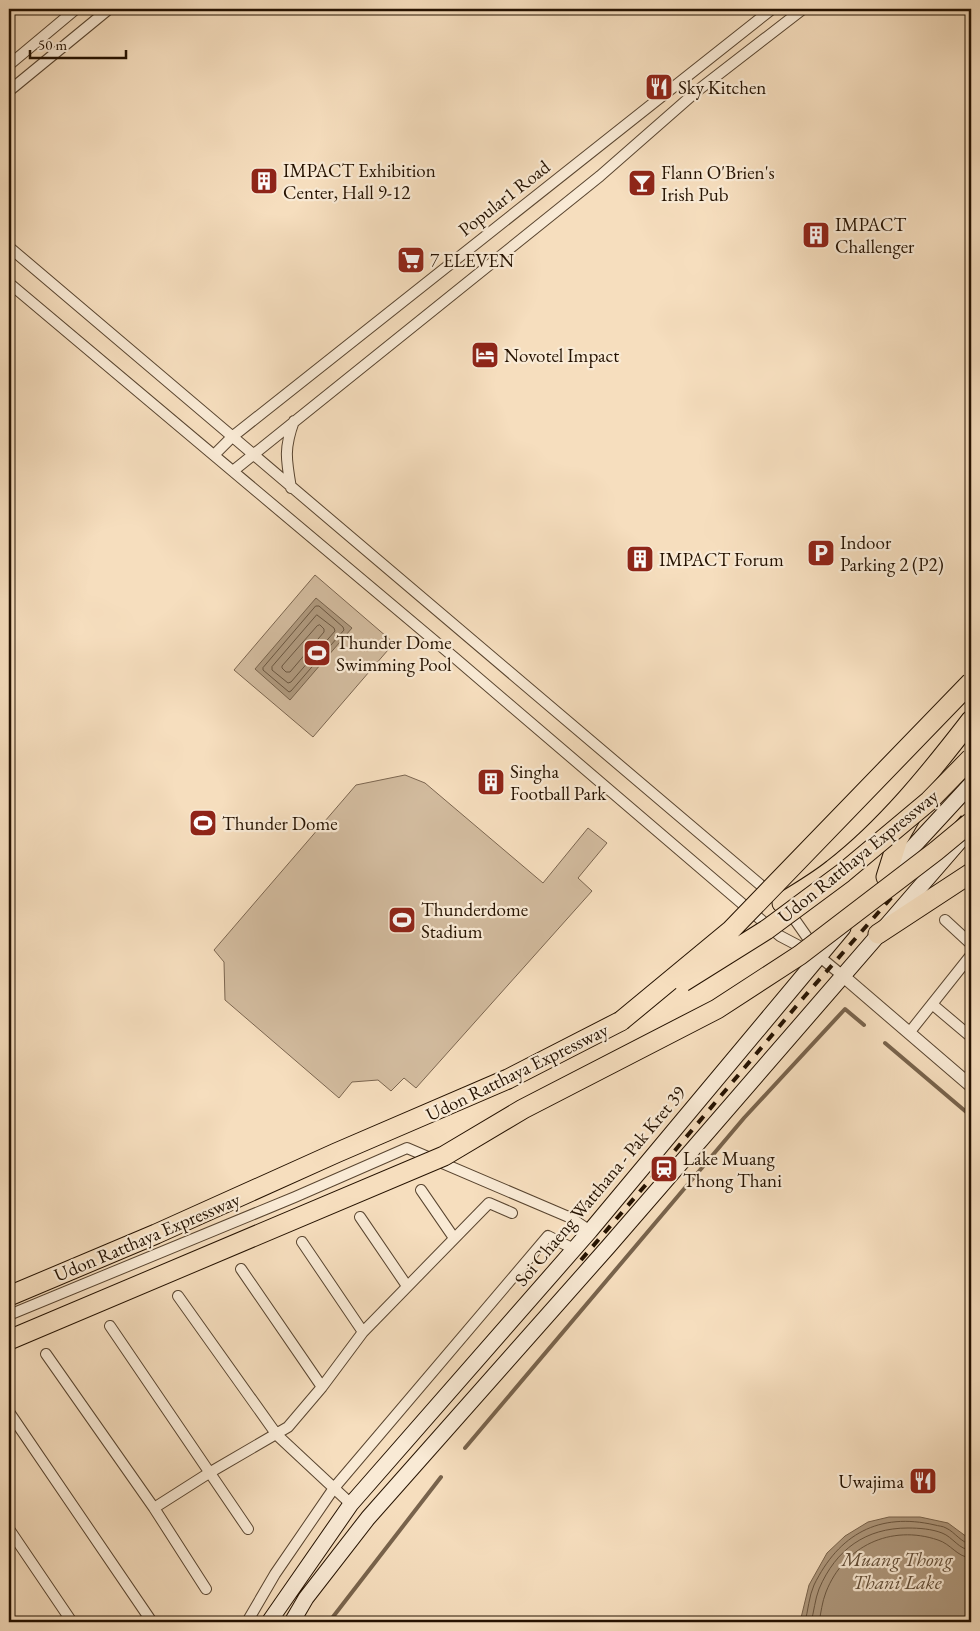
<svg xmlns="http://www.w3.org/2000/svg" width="980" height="1631" font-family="'EB Garamond',serif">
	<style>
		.green { fill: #d2bb9e; stroke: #7c6650 }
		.water { fill: #af997e; stroke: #78634c }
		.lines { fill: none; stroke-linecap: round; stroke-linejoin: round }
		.shore { stroke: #6a5640; stroke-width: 1 }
		.stream { stroke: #78634c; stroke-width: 4 }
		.minor-casing { stroke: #594530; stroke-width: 12 }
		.tertiary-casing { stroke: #594530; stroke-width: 14 }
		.secondary-casing { stroke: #251201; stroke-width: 17 }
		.motorway-casing { stroke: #251201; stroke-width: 21 }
		.minor { stroke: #f9ead5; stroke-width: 10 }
		.tertiary { stroke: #f9ead5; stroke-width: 12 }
		.secondary { stroke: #f9ead5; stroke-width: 15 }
		.motorway { stroke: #f6debe; stroke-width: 19 }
		.rail { stroke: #251201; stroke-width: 4; stroke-dasharray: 9 9; stroke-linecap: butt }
		.motorway-bridge-casing { stroke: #251201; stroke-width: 21; stroke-linecap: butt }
		.motorway-bridge { stroke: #f6debe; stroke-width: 19 }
		.labels { text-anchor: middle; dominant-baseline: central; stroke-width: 4.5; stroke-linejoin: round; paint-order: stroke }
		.poi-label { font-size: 19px; fill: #251201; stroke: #f9ead5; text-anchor: start }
		.street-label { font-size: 19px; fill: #251201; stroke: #f9ead5 }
		.water-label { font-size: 20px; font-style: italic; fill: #634f39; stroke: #f9ead5 }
	</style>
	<rect width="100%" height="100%" fill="#f6debe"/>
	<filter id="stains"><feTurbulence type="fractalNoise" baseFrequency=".004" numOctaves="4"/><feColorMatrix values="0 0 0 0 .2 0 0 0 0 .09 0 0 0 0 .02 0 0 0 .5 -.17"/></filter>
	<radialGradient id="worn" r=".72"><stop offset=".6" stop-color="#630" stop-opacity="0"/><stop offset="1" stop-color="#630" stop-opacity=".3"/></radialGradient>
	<path class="green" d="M315,575L394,643L313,737L234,670Z
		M405,775L425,783L543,883L588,828L607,843L578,878L592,891L416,1088L404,1078L391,1091L378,1080L352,1082L339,1098L225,1000L224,962L214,950L356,785Z"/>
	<path class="water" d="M316,598L352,628L290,700L255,669Z
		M889,1517H920L948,1523L971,1540V1622H800L809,1585L827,1553L845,1536L868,1522Z"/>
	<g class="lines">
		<path class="shore" d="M316,606H319L343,627L344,630L291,691L289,692L263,670V668Z
			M317,615L334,628L335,631L291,682L288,683L272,670V667Z
			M320,625L324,629V632L290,672H286L282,668V666L317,626Z
			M805,1622C808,1611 809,1596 814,1585C839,1534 879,1512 935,1525C938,1526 943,1526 946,1528C955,1532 961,1543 971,1544
			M811,1622C814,1612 815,1599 819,1589C836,1549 866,1528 908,1528C919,1528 932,1529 942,1533C953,1537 959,1550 971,1550
			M819,1622C821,1613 822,1602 826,1592C844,1546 891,1524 938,1540C951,1544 957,1557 971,1558"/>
		<path class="stream" d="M885,1043L971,1116
			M465,1448L744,1118L845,1009L864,1025
			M329,1622L441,1477"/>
		<defs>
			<path id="minor" d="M9,65L76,9
				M9,91L109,9
				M9,247L770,893
				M9,283L455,658L780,936L820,957L843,976
				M214,455L232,437L772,9
				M233,471L600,176L697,91L803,9
				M291,488C286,459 284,448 294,421
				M788,910L814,947
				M945,920L971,944
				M932,1004L971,1037
				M909,1033L971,955
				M421,1190L454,1238
				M360,1217L407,1286
				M302,1242L363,1332
				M241,1269L322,1387
				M178,1296L277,1435L351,1504
				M9,1315L295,1197L407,1148L571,1218L590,1231
				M110,1326L248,1529
				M46,1354L154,1508L206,1589
				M9,1412L152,1622
				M154,1508L209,1473L288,1427L322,1387L363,1332L489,1203L512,1213
				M9,1529L72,1622
				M247,1622L275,1574L334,1488L548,1236L574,1249"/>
			<path id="tertiary" d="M843,976L971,1086"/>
			<path id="secondary" d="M888,874L971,784
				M269,1622L351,1504L590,1231L843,928
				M292,1622L306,1598L368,1518L608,1247L965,835"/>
			<path id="motorway" d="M886,877L898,839L910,818
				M782,903C799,892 817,882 833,869C886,828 930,773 971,720
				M878,934L971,873
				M9,1296L156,1234L336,1153L508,1079L621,1021"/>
		</defs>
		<use href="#minor" class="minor-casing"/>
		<use href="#tertiary" class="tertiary-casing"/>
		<use href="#secondary" class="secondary-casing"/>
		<use href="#motorway" class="motorway-casing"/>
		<use href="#minor" class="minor"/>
		<use href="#tertiary" class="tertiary"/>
		<use href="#secondary" class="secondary"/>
		<use href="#motorway" class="motorway"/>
		<path class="rail" d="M581,1260L661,1167L804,997L971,807"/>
		<defs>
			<path id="motorway-bridge" d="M683,982L766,930L843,873L929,801L971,758
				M621,1021L731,930L971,682
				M9,1340L444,1156L523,1109L717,1009L800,955L936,851L971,822"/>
		</defs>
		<use href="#motorway-bridge" class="motorway-bridge-casing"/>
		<use href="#motorway-bridge" class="motorway-bridge"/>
	</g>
	<defs>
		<symbol id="restaurant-square" viewBox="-11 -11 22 22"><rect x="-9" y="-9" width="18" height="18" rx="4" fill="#8f2418" stroke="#f9ead5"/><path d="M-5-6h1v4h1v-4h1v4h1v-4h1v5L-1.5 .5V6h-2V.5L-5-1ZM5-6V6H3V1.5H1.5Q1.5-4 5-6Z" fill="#fff"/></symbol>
		<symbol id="building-square" viewBox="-11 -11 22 22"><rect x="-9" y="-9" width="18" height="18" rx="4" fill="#8f2418" stroke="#f9ead5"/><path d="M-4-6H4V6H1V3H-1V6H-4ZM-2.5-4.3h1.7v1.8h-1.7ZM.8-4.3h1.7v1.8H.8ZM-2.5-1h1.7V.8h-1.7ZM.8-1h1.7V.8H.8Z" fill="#fff"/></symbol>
		<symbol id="bar-square" viewBox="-11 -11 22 22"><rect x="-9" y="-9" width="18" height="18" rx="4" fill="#8f2418" stroke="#f9ead5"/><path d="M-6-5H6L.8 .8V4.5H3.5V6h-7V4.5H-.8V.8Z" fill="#fff"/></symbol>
		<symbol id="supermarket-square" viewBox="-11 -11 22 22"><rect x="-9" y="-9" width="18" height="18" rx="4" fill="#8f2418" stroke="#f9ead5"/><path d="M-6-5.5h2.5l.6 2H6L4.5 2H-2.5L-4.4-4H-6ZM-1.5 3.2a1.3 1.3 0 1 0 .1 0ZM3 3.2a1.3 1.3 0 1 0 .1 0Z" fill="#fff"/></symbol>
		<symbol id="hotel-square" viewBox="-11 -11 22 22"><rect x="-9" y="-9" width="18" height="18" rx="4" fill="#8f2418" stroke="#f9ead5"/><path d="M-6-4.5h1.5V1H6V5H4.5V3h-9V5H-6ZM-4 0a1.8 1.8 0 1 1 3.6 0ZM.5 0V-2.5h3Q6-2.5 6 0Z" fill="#fff"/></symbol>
		<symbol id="parking-square" viewBox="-11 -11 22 22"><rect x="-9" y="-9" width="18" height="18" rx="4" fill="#8f2418" stroke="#f9ead5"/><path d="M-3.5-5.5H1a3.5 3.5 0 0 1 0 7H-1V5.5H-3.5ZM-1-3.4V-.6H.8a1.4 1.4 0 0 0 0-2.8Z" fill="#fff"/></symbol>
		<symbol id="stadium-square" viewBox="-11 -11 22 22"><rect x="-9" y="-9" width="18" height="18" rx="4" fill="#8f2418" stroke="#f9ead5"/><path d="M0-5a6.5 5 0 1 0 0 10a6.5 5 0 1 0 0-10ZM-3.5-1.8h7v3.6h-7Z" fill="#fff"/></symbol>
		<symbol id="station-square" viewBox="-11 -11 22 22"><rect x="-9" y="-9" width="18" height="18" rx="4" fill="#8f2418" stroke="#f9ead5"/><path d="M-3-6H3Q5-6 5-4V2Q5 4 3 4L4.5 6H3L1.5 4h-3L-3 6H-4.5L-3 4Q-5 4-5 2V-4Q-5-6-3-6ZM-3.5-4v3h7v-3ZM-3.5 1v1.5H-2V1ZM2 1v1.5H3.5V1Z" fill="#fff"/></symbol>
	</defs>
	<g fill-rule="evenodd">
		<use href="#restaurant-square" x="643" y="71" width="32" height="32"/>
		<use href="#building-square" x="248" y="165" width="32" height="32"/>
		<use href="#bar-square" x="626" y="167" width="32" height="32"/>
		<use href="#building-square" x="800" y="219" width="32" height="32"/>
		<use href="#supermarket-square" x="395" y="244" width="32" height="32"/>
		<use href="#hotel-square" x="469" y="339" width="32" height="32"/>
		<use href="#parking-square" x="805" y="537" width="32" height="32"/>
		<use href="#building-square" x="624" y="543" width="32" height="32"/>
		<use href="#stadium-square" x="301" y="637" width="32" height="32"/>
		<use href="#building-square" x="475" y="766" width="32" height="32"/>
		<use href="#stadium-square" x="187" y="807" width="32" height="32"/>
		<use href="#stadium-square" x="386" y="904" width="32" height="32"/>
		<use href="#station-square" x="648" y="1153" width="32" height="32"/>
		<use href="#restaurant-square" x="907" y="1465" width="32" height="32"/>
	</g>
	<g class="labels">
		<g class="poi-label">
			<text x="678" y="87">Sky Kitchen</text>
			<text x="283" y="170">IMPACT Exhibition<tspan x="283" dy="22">Center, Hall 9-12</tspan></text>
			<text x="661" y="172">Flann O'Brien's<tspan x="661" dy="22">Irish Pub</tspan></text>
			<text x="835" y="224">IMPACT<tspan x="835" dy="22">Challenger</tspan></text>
			<text x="430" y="260">7 ELEVEN</text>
			<text x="504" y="355">Novotel Impact</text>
			<text x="840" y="542">Indoor<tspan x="840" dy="22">Parking 2 (P2)</tspan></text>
			<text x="659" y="559">IMPACT Forum</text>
			<text x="336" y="642">Thunder Dome<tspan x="336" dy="22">Swimming Pool</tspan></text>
			<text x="510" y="771">Singha<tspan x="510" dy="22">Football Park</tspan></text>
			<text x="222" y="823">Thunder Dome</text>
			<text x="421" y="909">Thunderdome<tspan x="421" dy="22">Stadium</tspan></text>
			<text x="683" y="1158">Lake Muang<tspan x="683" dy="22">Thong Thani</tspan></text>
			<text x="904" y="1481" text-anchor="end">Uwajima</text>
		</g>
		<g class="street-label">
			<text transform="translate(504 198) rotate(-38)">Popular1 Road</text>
			<text transform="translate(858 856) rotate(-39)">Udon Ratthaya Expressway</text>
			<text transform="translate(517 1072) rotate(-26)">Udon Ratthaya Expressway</text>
			<text transform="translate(600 1186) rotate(-50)">Soi Chaeng Watthana - Pak Kret 39</text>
			<text transform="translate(147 1237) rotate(-23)">Udon Ratthaya Expressway</text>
		</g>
		<g class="water-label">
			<text x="897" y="1559">Muang Thong<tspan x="897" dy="23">Thani Lake</tspan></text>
		</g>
	</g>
	<rect width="980" height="1631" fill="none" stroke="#f6debe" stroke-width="30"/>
	<rect x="10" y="10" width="960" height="1611" fill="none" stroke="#251201" stroke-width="2.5"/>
	<rect x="15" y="15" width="950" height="1601" fill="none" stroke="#251201"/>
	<path d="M30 50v8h96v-8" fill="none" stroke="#251201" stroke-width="2.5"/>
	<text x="38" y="50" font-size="15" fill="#251201" stroke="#f9ead5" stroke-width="4" paint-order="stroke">50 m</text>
	<rect width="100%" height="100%" filter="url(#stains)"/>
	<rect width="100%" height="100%" fill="url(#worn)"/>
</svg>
